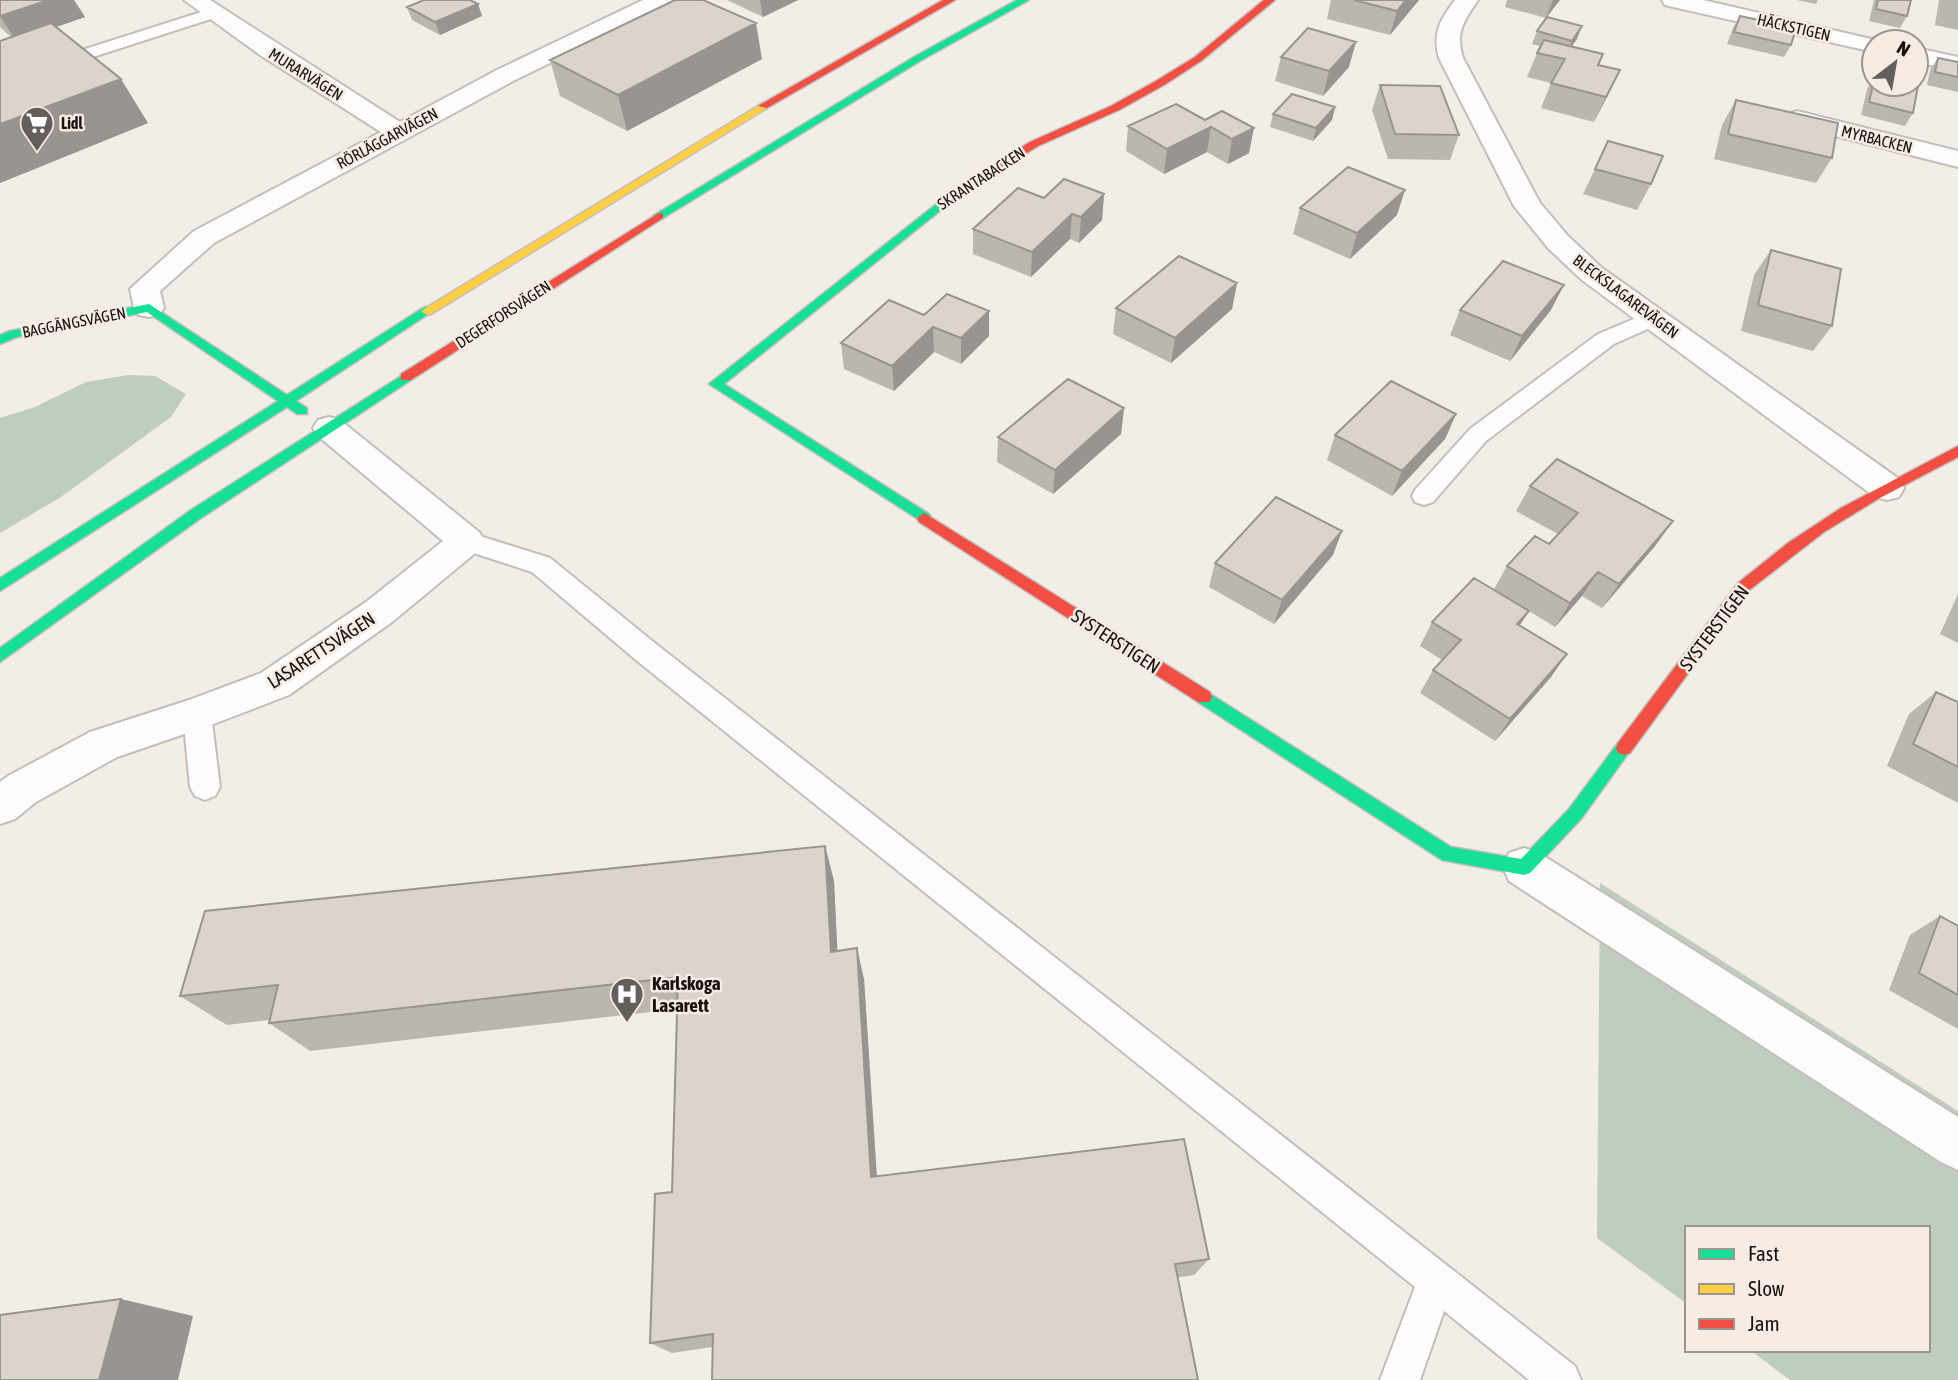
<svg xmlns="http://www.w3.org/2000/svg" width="1958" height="1380" font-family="'Asap Condensed',sans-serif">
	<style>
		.forest { fill: #bfcdc0 }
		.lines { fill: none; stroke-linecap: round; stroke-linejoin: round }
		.lane-casing { stroke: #c3beba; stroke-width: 4 }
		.street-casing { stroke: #c3beba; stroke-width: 4 }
		.fast-casing { stroke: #c3beba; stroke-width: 3 }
		.slow-casing { stroke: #c3beba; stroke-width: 3 }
		.jam-casing { stroke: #c3beba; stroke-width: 3 }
		.lane { fill: #fdfcfc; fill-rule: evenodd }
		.street { fill: #fdfcfc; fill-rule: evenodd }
		.fast { fill: #16e098; fill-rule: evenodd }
		.slow { fill: #ffcf43; fill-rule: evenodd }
		.jam { fill: #f24e42; fill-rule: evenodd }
		.wall { fill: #bcb6b0 }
		.shaded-wall { fill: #999490 }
		.building { fill: #dbd4cd; stroke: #999490; stroke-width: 2 }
		.labels { text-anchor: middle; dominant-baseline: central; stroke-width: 5; stroke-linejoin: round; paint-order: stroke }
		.far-street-label { font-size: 16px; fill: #171310; stroke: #f7ece4 }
		.far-poi-label { font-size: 16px; font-weight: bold; fill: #171310; stroke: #f7ece4; text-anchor: start }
		.street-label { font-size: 19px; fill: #171310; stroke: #f7ece4 }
		.poi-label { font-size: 19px; font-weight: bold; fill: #171310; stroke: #f7ece4; text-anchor: start }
	</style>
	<rect width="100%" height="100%" fill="#f3ede8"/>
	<path class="forest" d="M128,375L155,376L186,394L171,417L61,497L0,533V418L35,407L86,382Z
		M1600,883L1958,1111V1380H1790L1750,1350H1928V1228H1687V1304L1597,1238Z"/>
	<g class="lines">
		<defs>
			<path id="lane" d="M214,8L222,13L220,16L0,87V76Z
				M1653,311L1661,313L1664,318L1661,323L1614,344L1486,441L1433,502L1424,505L1415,502L1412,496L1415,490L1470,429L1598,334Z
				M467,532L550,558L656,644L1575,1366L1581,1380H1529L1444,1311L1420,1380H1380L1415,1287L636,660L532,572L458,548L454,541L458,534Z
				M197,702L207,706L211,714L220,787L215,796L205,800L195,796L190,787L183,714L187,706Z"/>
			<path id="street" d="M184,0H210L400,122L497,70L643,0H672L669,5L515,80L214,243L160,291L164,308L159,315L149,317L139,315L134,308L130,289L194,231L381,132L260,55Z
				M1455,0H1478C1464,21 1455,32 1463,58L1540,203L1568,236L1602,268L1899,479L1904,488L1899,497L1887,500L1875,497L1582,280L1548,248L1514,206L1439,58C1432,33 1440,20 1455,0Z
				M1662,0H1703L1884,42H1874V52L1673,7L1665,5Z
				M1916,48L1958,57V71L1916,62Z
				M1797,111L1958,151V167L1788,124L1784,119L1788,114Z
				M329,417L340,420L479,532L485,541L479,550L392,622L289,695L211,725L117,757L36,802L15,819L0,824V782L8,776L90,732L189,700L261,673L366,602L443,541L318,436L313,428L318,420Z
				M1524,848L1539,853L1958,1117V1170L1941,1162L1509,881L1503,867L1509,853Z"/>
			<path id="fast" d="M1017,0H1029L920,61L663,218L653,216L914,57Z
				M963,183L972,185L724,384L929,514L931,518L924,523L709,384Z
				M149,304L287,395L423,308L427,307L433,311L296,401L307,408V414H297L287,407L0,591V578L278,401L147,312L17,337L0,344V335L10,331Z
				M406,373L412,377L411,380L201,518L0,662V648L191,510Z
				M1204,690L1451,847L1521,859L1569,809L1618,743L1624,741L1630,743L1632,748L1581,819L1530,873L1524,875L1442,860L1198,702L1196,697L1198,692Z"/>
			<path id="slow" d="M763,103L767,104V108L431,314L427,315L421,311Z"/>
			<path id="jam" d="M943,0H955L767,108L758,106Z
				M1264,0H1275L1201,61L1164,85L1119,110L1038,146L971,187L962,185L1030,142L1111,106L1156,81L1195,57Z
				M659,213L663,214V218L411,380H401V374Z
				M1958,446V457L1878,499L1824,532L1748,591L1630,753L1624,755L1618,753L1616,748L1618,743L1738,583L1788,543L1841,508Z
				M924,513L1210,692L1212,697L1210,702H1198L919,522L917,518Z"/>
		</defs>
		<use href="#lane" class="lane-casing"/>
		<use href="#street" class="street-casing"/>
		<use href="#fast" class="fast-casing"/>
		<use href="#slow" class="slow-casing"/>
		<use href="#jam" class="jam-casing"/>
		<use href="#lane" class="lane"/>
		<use href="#street" class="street"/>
		<use href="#fast" class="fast"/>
		<use href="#slow" class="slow"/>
		<use href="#jam" class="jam"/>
	</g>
	<path class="wall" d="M0,0H74L85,17L56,27L148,123L0,183V41L11,37L0,27Z
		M727,0H798L763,17Z
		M1331,0H1419L1390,35L1327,19Z
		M1507,0H1560L1546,18L1505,7Z
		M1797,0H1818L1816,4Z
		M1874,0H1911L1907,16L1900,28L1869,21Z
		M1939,0H1958V30L1935,25Z
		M478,4L482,16L440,35L412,20L407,7Z
		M1740,16L1791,45L1784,57L1727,44L1733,28Z
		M1537,31L1577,39L1571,47L1599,65L1608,95L1594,122L1541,108L1551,83L1527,77L1540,46L1532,44Z
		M1281,57L1349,67L1323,96L1275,81Z
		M1938,58L1958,62V92L1927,85L1930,70Z
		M762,59L627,131L560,96L550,60Z
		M1874,78V84L1913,113L1905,126L1861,115L1867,89Z
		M1380,85L1459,135L1450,160L1388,159L1372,110Z
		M1736,100L1832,158L1816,183L1714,159L1722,125Z
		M1335,107L1332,120L1313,141L1270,127L1273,114Z
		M1222,111L1249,153L1228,164L1207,152L1164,174L1126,151L1128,126L1205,120Z
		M1595,169L1651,184L1637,210L1583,194Z
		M1104,194L1102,220L1079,243L1070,239L1031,277L973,254V229L1044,198Z
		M1300,208L1397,215L1350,259L1293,234Z
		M1771,250L1832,326L1813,351L1741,331L1754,275Z
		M1237,283L1232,309L1171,363L1113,334L1116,308Z
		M1460,310H1551L1510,361L1450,335Z
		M989,311V336L961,364L934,352L894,391L844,369L841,343L924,315Z
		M1124,408L1121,434L1053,494L997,462L998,437Z
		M1456,414L1445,439L1392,496L1327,460L1335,435Z
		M1530,486L1673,521L1655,546L1602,608L1582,596L1555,627L1529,611L1520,625L1551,677L1495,741L1420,693L1433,670L1442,660L1420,646L1432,622L1494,589L1507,566L1549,544L1558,534L1516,511Z
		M1333,555L1274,624L1209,587L1215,563Z
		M1958,594V643L1940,634Z
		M1936,692L1958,702V803L1887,766L1909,714Z
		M825,846L834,881L837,951L864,979L877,1176L1209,1259L1194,1275L672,1353L650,1343L672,1192L677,1009L310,1051L269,1023V1020L227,1025L180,996Z
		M1940,916L1958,926V1029L1889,990L1910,935Z"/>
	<path class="shaded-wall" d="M49,0H74L85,17L16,41L0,16Z
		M760,0H798L763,17Z
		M1406,0H1419L1390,35L1397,11Z
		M1553,0H1560L1546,18Z
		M478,4L482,16L440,35L435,22Z
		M756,23L762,59L627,131L618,95Z
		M1582,26L1577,39L1567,53L1572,41Z
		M1356,42L1349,67L1323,96L1329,71Z
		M1620,70L1608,95L1594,122L1606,97Z
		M121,79L148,123L0,183V124Z
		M1335,107L1332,120L1313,141L1316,128Z
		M1211,127L1207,152L1164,174L1167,149Z
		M1254,128L1249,153L1228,164L1232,139Z
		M1405,190L1397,215L1350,259L1357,233Z
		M1104,194L1102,220L1079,243L1081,217Z
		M1072,214L1070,239L1031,277L1032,252Z
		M1237,283L1232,309L1171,363L1175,338Z
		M1564,285L1551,310L1510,361L1522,336Z
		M989,311V336L961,364V338Z
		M933,327L934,352L894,391L892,366Z
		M1124,408L1121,434L1053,494L1055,470Z
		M1456,414L1445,439L1392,496L1402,471Z
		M1673,521L1655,546L1602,608L1619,584Z
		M1342,531L1333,555L1274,624L1282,600Z
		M1598,572L1582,596L1555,627L1570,603Z
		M1529,611L1514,634L1517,624Z
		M1567,654L1551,677L1495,741L1510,719Z
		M825,846L834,881L839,982L831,952Z
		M857,948L864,979L878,1197L871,1177Z
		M121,1299L193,1316L178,1380H99Z"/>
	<path class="building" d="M0,0H49L0,16Z
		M424,0H470L478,4L435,22L407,7Z
		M675,0H703L756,23L618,95L550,60Z
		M1354,0H1406L1397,11Z
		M1878,0H1911L1907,16L1876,9Z
		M1740,16L1796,28L1791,45L1734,32Z
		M1547,17L1582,26L1572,41L1537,31Z
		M51,23L121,79L0,124V41Z
		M1308,28L1356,42L1329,71L1281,57Z
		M1544,40L1603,54L1598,65L1620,70L1606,97L1551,83L1565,59L1537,53Z
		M1938,58L1958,62V77L1935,72Z
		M1874,81V84H1909L1918,86L1913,113L1869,102Z
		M1380,85L1440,86L1459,135L1395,134Z
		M1292,94L1335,107L1316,128L1273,114Z
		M1736,100L1838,123L1832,158L1728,134Z
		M1176,104L1205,120L1222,111L1254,128L1232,139L1211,127L1167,149L1128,126Z
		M1608,141L1663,156L1651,184L1595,169Z
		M1348,167L1405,190L1357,233L1300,208Z
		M1064,179L1104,194L1081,217L1072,214L1032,252L973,229L1018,188L1044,198Z
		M1771,250L1841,269L1832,326L1758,305Z
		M1179,256L1237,283L1175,338L1116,308Z
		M1503,261L1564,285L1522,336L1460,310Z
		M947,294L989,311L961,338L933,327L892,366L841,343L889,300L924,315Z
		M1068,379L1124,408L1055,470L998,437Z
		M1391,381L1456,414L1402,471L1335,435Z
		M1557,459L1673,521L1619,584L1598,572L1570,603L1507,566L1535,536L1549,544L1578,513L1530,486Z
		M1276,497L1342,531L1282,600L1215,563Z
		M1474,578L1529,611L1517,624L1567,654L1510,719L1433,670L1461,640L1432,622Z
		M1936,692L1958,702V767L1913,744Z
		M825,846L831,952L857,948L871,1177L1184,1139L1209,1259L1175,1264L1198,1380H712L713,1334L650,1343L655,1194L672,1192L678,977L269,1023L278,985L180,996L205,911Z
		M1940,916L1958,926V995L1919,973Z
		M121,1299L99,1380H0V1315Z"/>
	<defs>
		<symbol id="supermarket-pin" viewBox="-11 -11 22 30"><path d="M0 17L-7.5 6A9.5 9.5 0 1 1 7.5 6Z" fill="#645f5c" stroke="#f7ece4"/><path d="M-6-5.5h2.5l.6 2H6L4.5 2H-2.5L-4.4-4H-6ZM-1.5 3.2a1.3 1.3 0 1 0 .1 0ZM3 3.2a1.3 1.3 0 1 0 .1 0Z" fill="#fff"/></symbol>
		<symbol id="hospital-pin" viewBox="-11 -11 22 30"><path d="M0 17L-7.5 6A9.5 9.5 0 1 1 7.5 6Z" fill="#645f5c" stroke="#f7ece4"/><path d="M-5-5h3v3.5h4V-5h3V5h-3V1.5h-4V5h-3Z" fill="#fff"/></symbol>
	</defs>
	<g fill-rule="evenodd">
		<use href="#supermarket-pin" x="18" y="104" width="38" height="52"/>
		<use href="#hospital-pin" x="608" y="975" width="38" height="52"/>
	</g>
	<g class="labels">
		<g class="far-street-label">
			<text transform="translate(1794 27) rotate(13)">HÄCKSTIGEN</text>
			<text transform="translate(306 74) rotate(32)">MURARVÄGEN</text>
			<text transform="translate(387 138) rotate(-28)">RÖRLÄGGARVÄGEN</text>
			<text transform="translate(1877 139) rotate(14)">MYRBACKEN</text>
			<text transform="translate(981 178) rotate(-33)">SKRANTABACKEN</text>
			<text transform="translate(1626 296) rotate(37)">BLECKSLAGAREVÄGEN</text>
			<text transform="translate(503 314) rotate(-33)">DEGERFORSVÄGEN</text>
			<text transform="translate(74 322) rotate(-11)">BAGGÄNGSVÄGEN</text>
		</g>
		<g class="far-poi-label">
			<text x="61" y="123">Lidl</text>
		</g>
		<g class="street-label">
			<text transform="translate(1714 628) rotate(-53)">SYSTERSTIGEN</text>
			<text transform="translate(1116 641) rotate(33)">SYSTERSTIGEN</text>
			<text transform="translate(321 650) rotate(-33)">LASARETTSVÄGEN</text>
		</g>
		<g class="poi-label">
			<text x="652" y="983">Karlskoga<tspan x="652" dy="22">Lasarett</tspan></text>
		</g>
	</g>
	<rect x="1685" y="1226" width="245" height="126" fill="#f7ece4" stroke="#9d958f" stroke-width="2"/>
	<rect x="1699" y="1249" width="35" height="10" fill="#16e098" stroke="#9d958f" stroke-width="2"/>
	<text x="1748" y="1261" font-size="21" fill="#171310">Fast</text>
	<rect x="1699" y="1284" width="35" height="10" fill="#ffcf43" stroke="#9d958f" stroke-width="2"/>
	<text x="1748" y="1296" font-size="21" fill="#171310">Slow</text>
	<rect x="1699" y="1319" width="35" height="10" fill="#f24e42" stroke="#9d958f" stroke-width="2"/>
	<text x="1748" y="1331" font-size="21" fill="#171310">Jam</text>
	<g transform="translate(1895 63) rotate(31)"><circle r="33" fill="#f7ece4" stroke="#9d958f" stroke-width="2"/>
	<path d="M0-5L12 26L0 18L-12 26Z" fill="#645f5c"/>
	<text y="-10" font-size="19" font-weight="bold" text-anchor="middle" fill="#171310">N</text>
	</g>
</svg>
